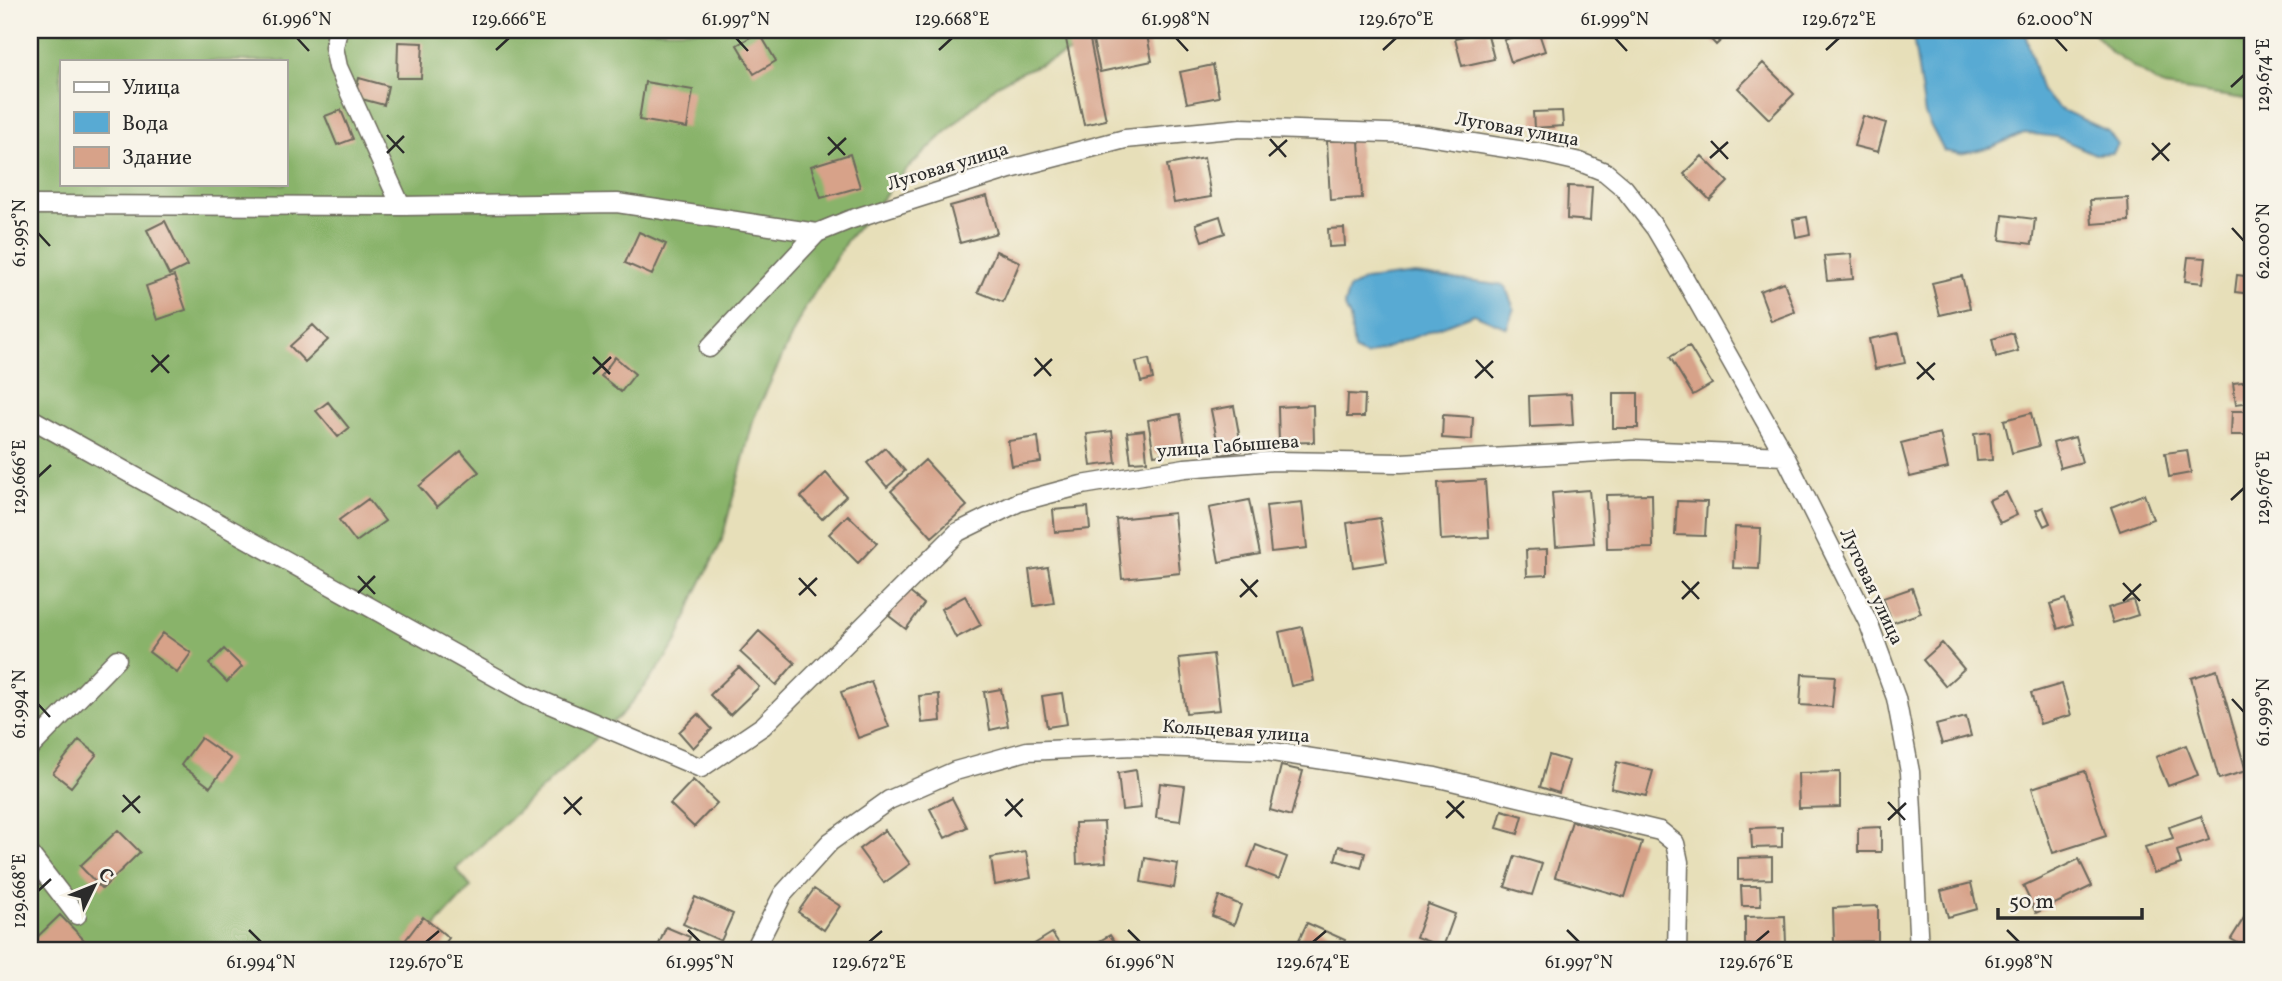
<svg xmlns="http://www.w3.org/2000/svg" width="2282" height="981" font-family="Vollkorn,serif">
	<style>
		.forest { fill: #89b36b; stroke: #5a6f4b; stroke-width: 2; fill-rule: evenodd }
		.water { fill: #58aad3; stroke: #426a7f; stroke-width: 2 }
		.building { fill: #d7a289 }
		.lines { fill: none; stroke-linecap: round; stroke-linejoin: round }
		.street-casing { stroke: #6d6a5d; stroke-width: 21 }
		.street { stroke: #fff; stroke-width: 18 }
		.ticks { fill: none; stroke: #2b2b2b; stroke-width: 2.5 }
		.labels { text-anchor: middle; dominant-baseline: central; stroke-width: 5; stroke-linejoin: round; paint-order: stroke }
		.street-label { font-size: 19px; fill: #2b2b2b; stroke: #f7f3e8 }
		.neatline { fill: none; stroke: #2b2b2b; stroke-width: 2.5 }
		.ticks-label { font-size: 18px; text-anchor: middle; fill: #2b2b2b }
	</style>
	<rect width="100%" height="100%" fill="#f7f3e8"/>
	<filter id="ink" filterUnits="userSpaceOnUse"><feTurbulence type="fractalNoise" baseFrequency=".0143" numOctaves="2"/><feDisplacementMap in="SourceGraphic" scale="14" xChannelSelector="R" yChannelSelector="G"/><feConvolveMatrix kernelMatrix="1 2 1 2 8 2 1 2 1" color-interpolation-filters="sRGB"/></filter>
	<filter id="wash" filterUnits="userSpaceOnUse"><feTurbulence type="fractalNoise" baseFrequency=".00686" numOctaves="4" result="noise"/><feDisplacementMap in="SourceGraphic" scale="28" xChannelSelector="R" yChannelSelector="G"/><feGaussianBlur stdDeviation="1.57" result="paint"/><feColorMatrix in="noise" values="0 0 0 0 0 0 0 0 0 0 0 0 0 0 0 0 0 1.4 0 .05"/><feComposite in="paint" operator="in"/></filter>
	<g filter="url(#wash)">
		<rect width="100%" height="100%" fill="#e7dfb9"/>
		<path class="forest" d="M30,30H1152L1068,53L1019,73L995,86L907,169L847,240L802,313L754,418L721,543L696,593L677,641L662,664L624,712L456,869L471,887L438,923L423,951H30ZM61,61H285V184H61Z
			M2091,30H2252V100L2164,87L2112,53Z"/>
		<path class="water" d="M1912,30H2024L2042,92L2060,109L2108,131L2118,145L2113,153L2095,154L2057,137L2024,133L1992,147L1960,154L1944,151L1925,115Z
			M1415,274L1505,286L1514,308L1507,328L1474,314L1366,356L1354,350L1350,318L1344,305L1349,289L1365,280Z"/>
		<g id="blocks">
			<path class="building" d="M1064,30H1088L1106,120L1084,125Z
				M1120,30H1146L1152,61L1100,72L1092,36Z
				M1533,30H1538L1545,51L1511,62L1504,40Z
				M1702,30H1732L1716,45Z
				M1487,31L1494,59L1462,66L1455,38Z
				M759,32L776,61L754,74L737,45Z
				M398,42L423,43L421,78H397Z
				M1763,63L1794,94L1769,119L1738,88Z
				M1213,65L1219,97L1187,103L1180,72Z
				M359,78L388,86L384,105L354,97Z
				M645,82L693,90L687,128L639,120Z
				M341,110L353,139L337,145L325,116Z
				M1562,111L1563,126L1534,128L1533,112Z
				M1863,116L1886,123L1878,152L1854,146Z
				M1359,140L1362,198L1330,200L1327,141Z
				M850,154L860,187L821,198L811,166Z
				M1702,156L1728,182L1710,200L1684,174Z
				M1204,158L1211,197L1174,203L1167,165Z
				M1568,186L1592,187L1590,221L1567,219Z
				M987,196L997,233L960,243L950,206Z
				M2128,198L2129,221L2092,224L2090,200Z
				M2003,215L2035,219L2032,244L2000,240Z
				M1220,216L1225,233L1202,241L1196,224Z
				M1807,217L1810,234L1796,237L1793,219Z
				M165,221L187,266L169,275L147,230Z
				M1344,228L1345,246L1329,247L1328,229Z
				M639,232L666,244L652,275L625,263Z
				M996,251L1020,262L1003,302L978,292Z
				M1851,254L1853,279L1827,281L1824,256Z
				M2188,257L2206,258L2203,283L2185,281Z
				M2237,275L2252,277V294L2235,292Z
				M174,276L186,310L157,320L146,286Z
				M1962,276L1970,308L1940,315L1932,283Z
				M1784,282L1795,312L1771,321L1760,291Z
				M313,325L328,340L305,362L290,346Z
				M1899,333L1905,363L1875,369L1869,339Z
				M2013,333L2018,351L1996,357L1992,339Z
				M1689,346L1712,384L1693,395L1670,357Z
				M615,357L635,374L621,392L601,376Z
				M1149,359L1153,379L1141,382L1136,362Z
				M2252,381V402L2236,404L2233,383Z
				M1613,393H1638V428H1613Z
				M1348,394L1365,395L1364,417H1347Z
				M1571,394L1573,425L1530,427L1529,396Z
				M328,402L349,428L338,437L316,411Z
				M1313,405L1314,442L1279,443L1278,407Z
				M1234,406L1242,451L1220,455L1211,410Z
				M2232,411H2252V435H2231Z
				M2031,413L2039,446L2012,453L2004,420Z
				M1180,414L1186,450L1154,455L1148,420Z
				M1443,415L1473,417L1472,440L1442,438Z
				M1144,430L1147,461L1131,462L1127,432Z
				M1112,431L1116,463L1091,466L1087,434Z
				M1990,432L1992,460L1977,461L1974,434Z
				M1940,433L1948,468L1910,477L1901,443Z
				M1038,437L1041,462L1012,466L1008,441Z
				M2075,437L2082,462L2060,468L2053,443Z
				M885,448L905,471L887,487L867,463Z
				M2187,450L2191,473L2169,477L2165,453Z
				M461,451L479,472L437,507L419,486Z
				M925,460L967,506L932,537L891,491Z
				M826,473L846,496L822,519L801,497Z
				M1485,480L1489,537L1441,540L1438,483Z
				M1589,490L1594,543L1556,546L1552,493Z
				M2006,492L2017,515L2000,523L1989,500Z
				M1652,494L1653,548L1607,549L1606,495Z
				M2144,494L2153,519L2120,531L2111,507Z
				M368,499L385,521L356,542L339,520Z
				M1249,500L1260,554L1219,562L1209,508Z
				M1677,501L1707,502L1705,536L1675,535Z
				M1302,502L1307,548L1271,552L1266,506Z
				M1088,507L1090,529L1055,532L1053,510Z
				M2043,507L2050,523L2044,526L2036,510Z
				M1174,513L1180,573L1122,579L1116,519Z
				M848,515L877,543L858,563L829,534Z
				M1380,518L1387,562L1353,567L1347,523Z
				M1735,527L1761,528L1759,569L1733,568Z
				M1547,549V575L1527,576L1526,550Z
				M1048,567L1054,603L1034,606L1029,570Z
				M1912,588L1921,613L1892,623L1883,598Z
				M908,591L924,604L906,629L889,616Z
				M965,596L981,625L956,638L941,609Z
				M2065,599L2073,624L2058,629L2050,604Z
				M2133,600L2138,615L2113,623L2108,608Z
				M1302,627L1314,681L1291,686L1279,632Z
				M759,631L795,663L776,685L740,652Z
				M163,633L191,653L177,673L149,652Z
				M1942,643L1964,669L1945,686L1923,660Z
				M224,649L242,667L227,682L209,664Z
				M1213,654L1220,710L1186,713L1179,658Z
				M739,667L759,687L730,715L710,695Z
				M2217,670L2246,771L2219,779L2191,678Z
				M1802,674L1835,676L1832,707L1800,705Z
				M871,681L889,727L858,738L841,692Z
				M2062,684L2071,715L2040,724L2031,693Z
				M1001,689L1008,726L990,730L984,692Z
				M1062,693L1067,724L1047,727L1042,696Z
				M939,694L941,721L922,723L919,696Z
				M698,714L712,729L693,748L679,732Z
				M1966,717L1971,736L1942,744L1936,725Z
				M201,738L231,759L210,787L181,765Z
				M79,740L97,754L71,787L53,773Z
				M2186,745L2198,775L2168,786L2156,757Z
				M1549,755L1569,761L1559,793L1540,787Z
				M1617,762L1653,771L1646,796L1611,788Z
				M1281,766L1303,771L1291,816L1270,810Z
				M1136,770L1141,808L1122,810L1118,773Z
				M2085,771L2106,836L2053,853L2032,788Z
				M1840,772V807L1799,808L1798,773Z
				M693,780L717,803L694,827L670,804Z
				M1160,783L1185,786L1180,821L1156,818Z
				M952,798L967,827L945,838L930,809Z
				M1502,810L1523,816L1518,834L1497,828Z
				M2201,816L2209,840L2177,851L2181,864L2154,873L2145,847L2173,838L2169,827Z
				M1572,821L1642,842L1625,897L1555,877Z
				M1104,822L1106,862L1077,864L1075,823Z
				M1782,827V847L1752,848L1751,828Z
				M1881,827V852H1858V828Z
				M118,830L140,852L102,889L80,866Z
				M885,830L910,864L884,883L859,849Z
				M1256,845L1287,857L1279,879L1248,867Z
				M1339,846L1365,853L1361,868L1335,860Z
				M1026,852L1031,878L995,885L991,858Z
				M1515,856L1542,864L1532,895L1505,887Z
				M1772,857V879L1738,880V858Z
				M1145,858L1178,864L1174,888L1141,882Z
				M2079,859L2092,886L2036,913L2023,886Z
				M1971,883L1977,909L1948,917L1941,891Z
				M1741,886H1760L1761,906H1742Z
				M814,889L840,906L824,930L798,912Z
				M1219,896L1241,905L1234,925L1212,916Z
				M695,897L733,914L721,941L683,924Z
				M1428,904L1455,914L1443,947L1416,937Z
				M1878,906V941L1834,942L1833,908Z
				M60,915L94,950L92,951H40L32,942Z
				M1785,916L1786,944L1745,945V917Z
				M423,917L449,938L439,951H416L404,942Z
				M2244,918L2252,923V951L2231,939Z
				M1307,923L1345,940L1340,951H1308L1296,946Z
				M666,927L690,937L684,951H662L657,949Z
				M1052,933L1064,951H1030L1028,948Z
				M1110,935L1120,951H1093L1091,946Z
				M1865,945H1886V951H1865Z"/>
		</g>
	</g>
	<g filter="url(#ink)">
		<use href="#blocks" fill-opacity="0" stroke="#6d6a5d" stroke-width="2"/>
		<g class="lines">
			<defs>
				<path id="street" d="M30,205L401,206L338,67L334,47L338,30
					M401,206L617,203L817,233
					M709,348L817,233L849,220L1010,169L1125,139L1241,128L1415,134L1545,154L1580,162L1605,172L1624,188L1655,228L1677,265L1785,456L1869,624L1896,698L1910,772L1919,951
					M30,418L528,695L701,768L763,726L958,532L1019,502L1082,485L1185,468L1274,461L1401,463L1635,450L1785,456
					M30,748L117,659
					M30,854L77,915
					M754,951L783,894L830,842L889,800L955,771L1027,751L1133,746L1266,751L1435,777L1660,831L1675,843L1679,862L1677,951"/>
			</defs>
			<use href="#street" class="street-casing"/>
			<use href="#street" class="street"/>
		</g>
	</g>
	<path class="ticks" d="M297,38L309,51M736,38L748,51M1176,38L1188,51M1615,38L1627,51M2055,38L2067,51M496,50L509,38M939,50L952,38M1383,50L1396,38M1826,50L1839,38M2231,87L2244,75M387,135L404,153M828,137L845,155M1270,139L1286,157M1711,141L1728,159M2152,143L2169,161M387,153L404,136M828,155L846,138M1269,156L1287,140M1710,158L1728,142M2152,160L2170,143M2232,228L2244,241M38,233L50,246M152,355L169,373M593,357L610,374M1035,358L1051,376M1476,360L1493,378M1917,362L1934,380M151,372L169,355M593,374L611,357M1034,376L1052,359M1475,378L1493,361M1917,379L1935,363M38,477L51,465M2231,500L2244,488M358,576L375,594M799,578L816,596M1241,579L1257,597M1682,581L1699,599M2123,583L2140,601M358,593L375,576M799,595L817,578M1240,597L1258,580M1682,599L1699,582M2123,601L2141,584M2232,699L2244,712M38,704L50,717M123,795L140,813M564,797L581,815M1006,799L1022,817M1447,801L1464,818M1888,802L1905,820M122,812L140,796M564,814L582,797M1005,816L1023,799M1446,818L1464,801M1888,820L1906,803M38,891L51,879M249,930L261,942M688,930L700,942M1128,930L1140,942M1567,930L1579,942M2007,930L2019,942M426,942L439,931M869,942L882,931M1313,942L1326,931M1756,942L1769,931"/>
	<g class="labels">
		<g class="street-label">
			<text transform="translate(1517 130) rotate(10)">Луговая улица</text>
			<text transform="translate(948 167) rotate(-17)">Луговая улица</text>
			<text transform="translate(1228 447) rotate(-4)">улица Габышева</text>
			<text transform="translate(1871 587) rotate(65)">Луговая улица</text>
			<text transform="translate(1236 732) rotate(4)">Кольцевая улица</text>
		</g>
	</g>
	<rect width="2282" height="981" fill="none" stroke="#f7f3e8" stroke-width="77"/>
	<rect x="60" y="60" width="228" height="126" fill="#f7f3e8" stroke="#a5a39c" stroke-width="2"/>
	<rect x="74" y="82" width="35" height="10" fill="#ffffff" stroke="#a5a39c" stroke-width="2"/>
	<text x="122" y="94" font-size="21" fill="#2b2b2b">Улица</text>
	<rect x="74" y="112" width="35" height="21" fill="#58aad3" stroke="#a5a39c" stroke-width="2"/>
	<text x="122" y="130" font-size="21" fill="#2b2b2b">Вода</text>
	<rect x="74" y="147" width="35" height="21" fill="#d7a289" stroke="#a5a39c" stroke-width="2"/>
	<text x="122" y="164" font-size="21" fill="#2b2b2b">Здание</text>
	<g transform="translate(94 886) rotate(47)" stroke="#f7f3e8" stroke-width="5" paint-order="stroke">
	<path d="M0-5L12 26L0 18L-12 26Z" fill="#2b2b2b"/>
	<text y="-10" font-size="19" font-weight="bold" text-anchor="middle" fill="#2b2b2b">С</text>
	</g>
	<path d="M1998 908v10h144v-10" fill="none" stroke="#2b2b2b" stroke-width="3.5"/>
	<text x="2009" y="908" font-size="21" fill="#2b2b2b" stroke="#f7f3e8" stroke-width="5" paint-order="stroke">50 m</text>
	<rect x="38" y="38" width="2206" height="904" class="neatline"/>
	<g class="ticks-label">
		<text x="297" y="25">61.996°N</text>
		<text x="509" y="25">129.666°E</text>
		<text x="736" y="25">61.997°N</text>
		<text x="952" y="25">129.668°E</text>
		<text x="1176" y="25">61.998°N</text>
		<text x="1396" y="25">129.670°E</text>
		<text x="1615" y="25">61.999°N</text>
		<text x="1839" y="25">129.672°E</text>
		<text x="2055" y="25">62.000°N</text>
		<text transform="translate(2263 75) rotate(-90)" y="6">129.674°E</text>
		<text transform="translate(19 233) rotate(-90)" y="6">61.995°N</text>
		<text transform="translate(2263 241) rotate(-90)" y="6">62.000°N</text>
		<text transform="translate(19 477) rotate(-90)" y="6">129.666°E</text>
		<text transform="translate(2263 488) rotate(-90)" y="6">129.676°E</text>
		<text transform="translate(19 704) rotate(-90)" y="6">61.994°N</text>
		<text transform="translate(2263 712) rotate(-90)" y="6">61.999°N</text>
		<text transform="translate(19 891) rotate(-90)" y="6">129.668°E</text>
		<text x="261" y="968">61.994°N</text>
		<text x="426" y="968">129.670°E</text>
		<text x="700" y="968">61.995°N</text>
		<text x="869" y="968">129.672°E</text>
		<text x="1140" y="968">61.996°N</text>
		<text x="1313" y="968">129.674°E</text>
		<text x="1579" y="968">61.997°N</text>
		<text x="1756" y="968">129.676°E</text>
		<text x="2019" y="968">61.998°N</text>
	</g>
</svg>
